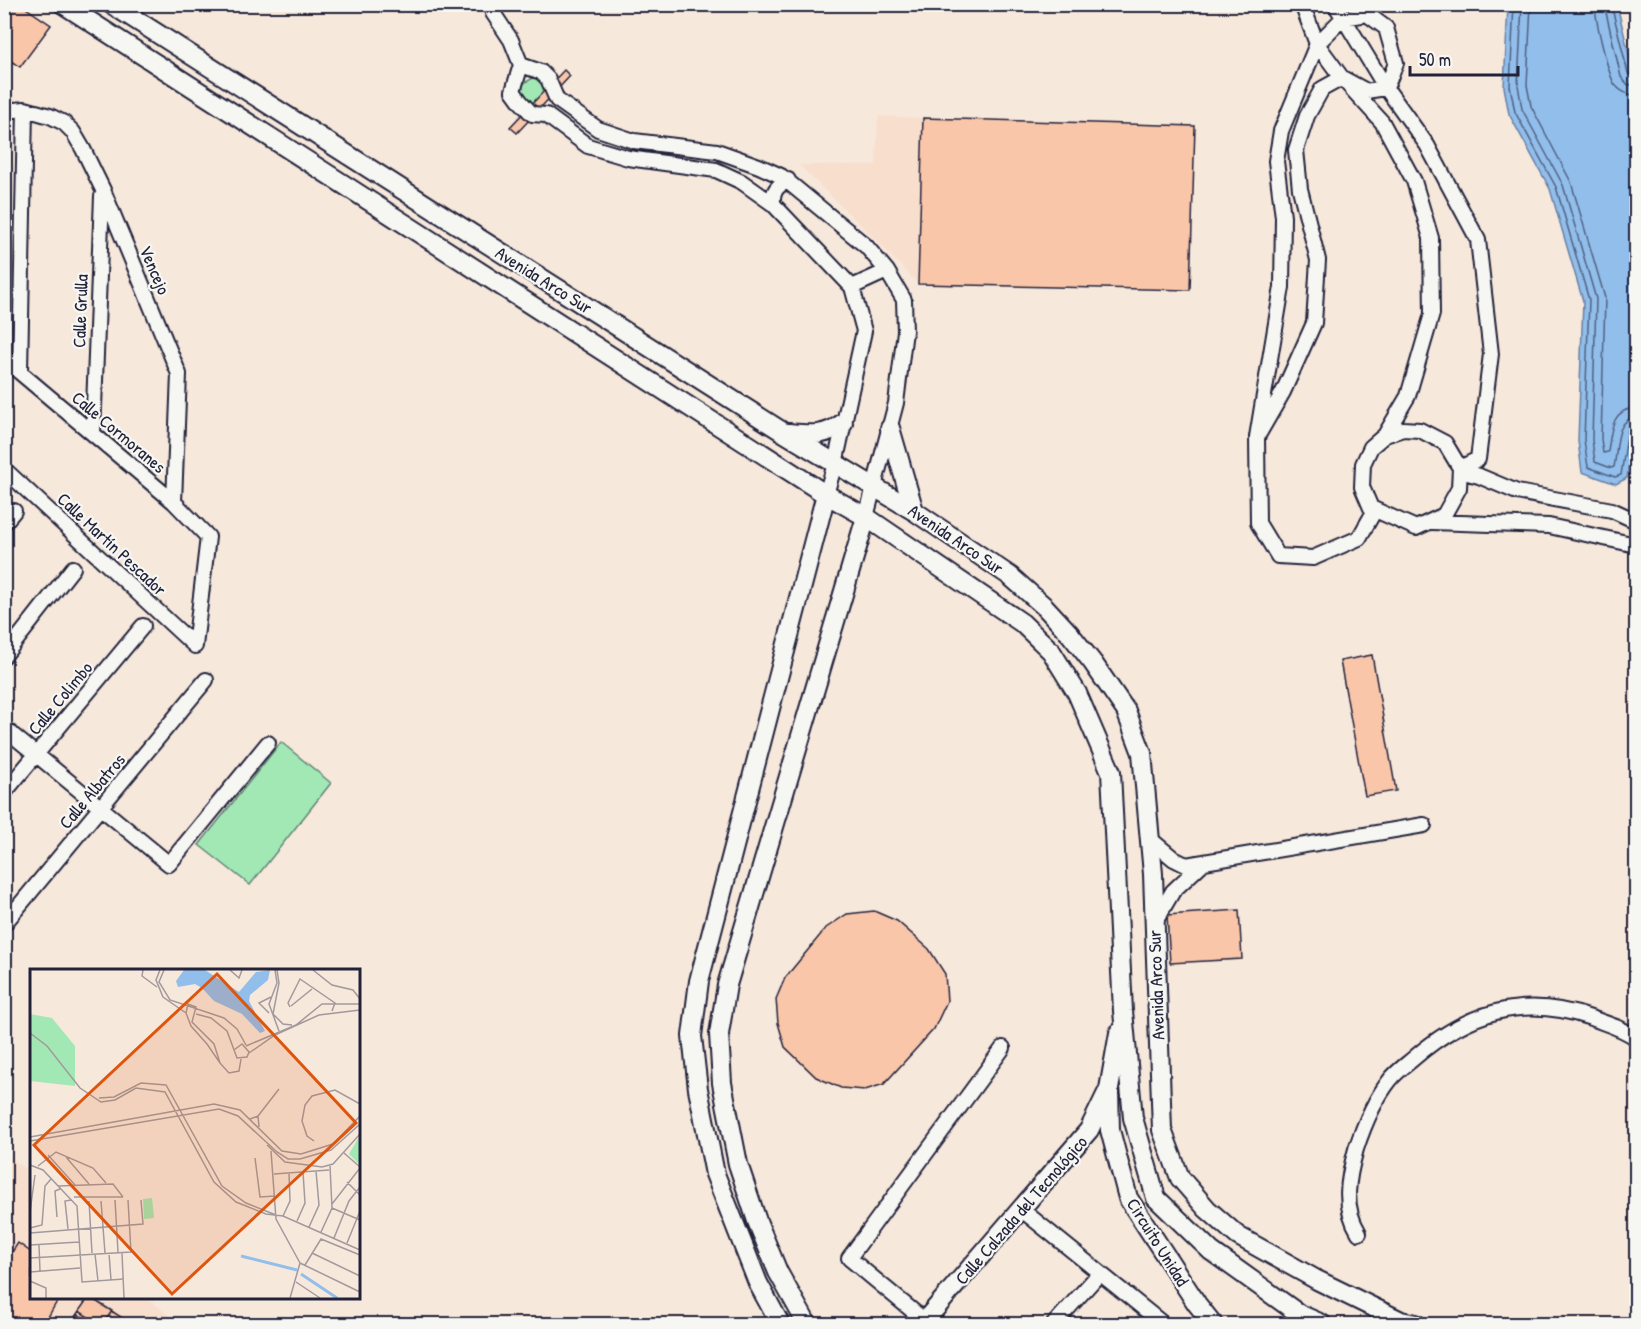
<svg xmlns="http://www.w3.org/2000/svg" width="1641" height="1329" font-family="'Patrick Hand',sans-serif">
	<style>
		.built { fill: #f8decd }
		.green { fill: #a2e8b4; stroke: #628578; stroke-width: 1.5 }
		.water { fill: #92beeb; stroke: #6580a5; stroke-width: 1.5 }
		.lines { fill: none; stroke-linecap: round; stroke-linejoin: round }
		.shore { stroke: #4f6081; stroke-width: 1.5 }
		.building { fill: #f9c6aa; stroke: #22223b; stroke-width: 1.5 }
		.street-casing { stroke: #22223b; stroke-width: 18 }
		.secondary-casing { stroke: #22223b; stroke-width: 22 }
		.street { stroke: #f6f6f2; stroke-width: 14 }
		.secondary { stroke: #f6f6f2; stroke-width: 18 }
		.labels { text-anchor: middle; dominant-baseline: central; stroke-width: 4.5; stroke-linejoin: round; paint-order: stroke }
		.street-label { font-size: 18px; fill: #22223b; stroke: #f6f6f2 }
		.inset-river { fill: none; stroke: #92beeb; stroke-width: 3 }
		.inset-road { fill: none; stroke: #a2999c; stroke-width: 1.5 }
		.view { fill: #de560e; fill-opacity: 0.15; stroke: #de560e; stroke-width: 3 }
		.inset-edge { fill: none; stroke: #22223b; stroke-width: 3 }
	</style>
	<rect width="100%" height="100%" fill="#f7e8dc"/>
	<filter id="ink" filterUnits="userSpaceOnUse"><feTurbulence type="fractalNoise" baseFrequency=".0167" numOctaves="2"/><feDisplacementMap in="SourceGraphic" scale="12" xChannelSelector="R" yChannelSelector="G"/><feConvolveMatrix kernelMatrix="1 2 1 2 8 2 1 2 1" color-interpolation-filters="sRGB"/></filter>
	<g filter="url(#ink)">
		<path class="built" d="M878,116L923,118L918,284L876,240L799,165H876Z
			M4,1152L31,1173L32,1298H148L178,1324H5Z"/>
		<path class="green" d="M535,77L540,78L549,88L537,105L528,103L521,92L524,83Z
			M281,742L331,783L250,885L199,845Z"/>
		<path class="water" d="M1508,5H1617L1636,83V415L1627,478L1616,484L1582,472L1578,441L1583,301L1550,189L1509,114L1504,87Z"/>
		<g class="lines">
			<path class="shore" d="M1514,4L1510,86L1515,112L1556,187L1589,300L1584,440L1588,467L1615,477L1621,475L1628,430L1631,426L1636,425
				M1522,4L1518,85L1522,109L1563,185L1596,299L1592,440L1595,462L1611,468L1614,467C1618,451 1614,419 1636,417
				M1531,4L1527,85L1531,106L1571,182L1605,298L1601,439L1603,453L1608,452C1611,432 1611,409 1636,408
				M1595,4C1595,19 1608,74 1615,85C1621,92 1628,95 1636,95
				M1604,4L1621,77L1627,84L1636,86
				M1611,4L1628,73L1631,77L1636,78"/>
		</g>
		<path class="building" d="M17,4H20L51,25L20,67L4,56V21Z
			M564,70L570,76L517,133L510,127Z
			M923,118L1195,126L1190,290L918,284Z
			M1372,655L1396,791L1365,796L1340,661Z
			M1239,910L1242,959L1170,963L1167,915Z
			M874,911L897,921L929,949L945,974L947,1001L934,1029L884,1084L865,1090L841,1088L816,1077L785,1047L778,1023L776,999L785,978L826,928L847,914Z
			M18,1243L32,1253V1298H59L44,1324H4V1264Z
			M88,1298H91L132,1324H70Z
			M88,1298H91L112,1311L103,1324H99L79,1311Z
			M112,1311L131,1324H103Z
			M77,1314L93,1324H70Z"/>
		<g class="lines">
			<defs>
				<path id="street" d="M491,4L493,13L511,40L521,65
					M1302,4L1317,44L1342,78L1382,122L1414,181L1431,238L1432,314L1408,396L1385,435L1371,447L1363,464L1362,487L1371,508L1416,528L1444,515L1459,488L1460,468L1445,443L1420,430L1403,429L1385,435
					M1335,4L1386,88L1427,145L1478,240L1491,354L1478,459L1460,468
					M521,65L541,72L548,79L557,100L598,129L634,141L717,151L759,166L781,176L866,246L887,271L904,300L905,331L896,403L866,517
					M521,65L513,91L521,102L532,114L546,115L588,146L628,158L716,170L742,182L773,204L852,287L864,331L835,464L826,494
					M4,111L25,109L50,116L64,123L73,132L83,149L103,190L179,374L174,502
					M773,204C772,191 777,186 788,180
					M852,287L887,271
					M4,359L174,502L208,537L195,646
					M20,372L25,109
					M93,434L102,196
					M1257,437L1283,392L1314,323L1318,260L1300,189L1296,150L1307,116L1322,89L1342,78L1366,91L1386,88L1396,63L1386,28L1367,14L1343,18L1317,44L1281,131L1276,161L1283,217L1282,287L1257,437L1258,523L1278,556L1313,558L1359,538L1375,510
					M4,469L195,646
					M1460,471L1479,476L1517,492L1612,510L1636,521
					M1432,522L1549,526L1636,545
					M4,523L14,511
					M4,656L73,568
					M4,728L169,864L268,743
					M4,793L143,626
					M1150,839L1174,859L1186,865L1204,862L1173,891L1155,922
					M1204,862L1424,825
					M4,924L206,680
					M1022,1210L1163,1324
					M1359,1233C1342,1206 1348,1178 1356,1149C1364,1125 1374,1100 1390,1080C1396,1072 1406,1065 1414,1058C1467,1012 1523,994 1591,1018C1607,1024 1623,1028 1636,1038
					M925,1321L849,1258L1003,1048
					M1054,1324L1100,1273"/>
				<path id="secondary" d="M63,4L822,492L866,517L1022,623L1051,651L1077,693L1111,772L1123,1011L1133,1118L1156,1198L1211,1251L1299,1314L1322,1324
					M111,4L783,432L914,511L1010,576L1045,607L1070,634L1093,663L1126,711L1142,753L1153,874L1162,1130L1180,1178L1207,1209L1238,1236L1317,1280L1401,1321L1416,1324
					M890,428L914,511
					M789,433C810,435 825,437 843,423
					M1119,1033L1109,1089L1110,1130L1128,1198L1197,1304L1213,1324
					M780,1324L758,1283L715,1174L698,1089L692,1036L699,981L826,494
					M807,1324L778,1272L757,1221L738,1164L722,1083L719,1034L727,985L866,517
					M922,1324L1089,1130L1107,1093"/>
			</defs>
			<use href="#street" class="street-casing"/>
			<use href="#secondary" class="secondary-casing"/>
			<use href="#street" class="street"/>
			<use href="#secondary" class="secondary"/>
		</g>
	</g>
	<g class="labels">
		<g class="street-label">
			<text transform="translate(155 270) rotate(67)">Vencejo</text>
			<text transform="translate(544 280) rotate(32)">Avenida Arco Sur</text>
			<text transform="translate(80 311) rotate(-88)">Calle Grulla</text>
			<text transform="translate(119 432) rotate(40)">Calle Cormoranes</text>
			<text transform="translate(956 539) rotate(34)">Avenida Arco Sur</text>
			<text transform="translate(112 544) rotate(43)">Calle Martín Pescador</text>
			<text transform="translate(60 698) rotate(-50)">Calle Colimbo</text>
			<text transform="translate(92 791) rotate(-50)">Calle Albatros</text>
			<text transform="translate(1156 985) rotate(-92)">Avenida Arco Sur</text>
			<text transform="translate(1021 1210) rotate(-49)">Calle Calzada del Tecnológico</text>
			<text transform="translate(1158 1242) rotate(58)">Circuito Unidad</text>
		</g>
	</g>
	<g transform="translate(30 969)">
		<rect width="330" height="330" fill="#f7e8dc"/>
		<path d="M0,45L22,49L45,77V117L0,112ZM330,166V195H329L319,185ZM122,229L124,249L114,250L113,230Z" fill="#a2e8b4"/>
		<path d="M154,1H175L209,23L226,3L240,1L238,11L220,26L219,32L235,62L230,64L212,45L184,32L172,19L165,15L148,18L146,12Z" fill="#92beeb"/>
		<path class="inset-river" d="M211,287L267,301M271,305L307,329"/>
		<path class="inset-road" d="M113,1L112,7L127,18M130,1L126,11L133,28L156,44M134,1L129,13L140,31L194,49L207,60L216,76M200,1L209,9L212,1M245,1L247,14L239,35L249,62M247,1L249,14L243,45L253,55L262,56M283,1L302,16L323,21L330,30M261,37L282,20M260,38L258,34L270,10L305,34L302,42M239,44L229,34L241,28M166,45L181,49L197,62L207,89L217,88L219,83L212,75L204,81M0,64L17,77L50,119L71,133L85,131L106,119L135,123L184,213L206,233L236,245L253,247L330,281M216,77L266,56L292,35H330M219,84L245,66L289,46L330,41M190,94L184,75L162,53L166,38L158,35L156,44L161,57L177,75L190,94L199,104L209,102L211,90M69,129L84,128L111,114L136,116L192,217L216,234L246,246M228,147L249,120M220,150L228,147L229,158M0,168L184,135L210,141L252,182L271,185L303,175L330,147M0,172L189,140L208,147L247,183L258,190H270L301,181L330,155M284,172L277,167L272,152L275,136L282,127L305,121L330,135M237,176L255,193L292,198L303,195L330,165M241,182L246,250L270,294L260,329M314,184L330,198M18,186L45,216M36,188L59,215M225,189L230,228L245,227M0,196L13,201L47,237L52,313L94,310M8,197L26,183L63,199L76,214M244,205L299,201M317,213L330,226M28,217L83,215L93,228M44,228H93M85,231L88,283M59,232L62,284M71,232L75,284M302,235L330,199M302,239L330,251M0,243L5,206M253,247L260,232L259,204M27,248L25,222L30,220M267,252L275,234L273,203M279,258L289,236L286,202M0,259L12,256L15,217L21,210M38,260L35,232L41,231M291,263L302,239L300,197M0,264L113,255L111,231M304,269L319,232L330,218M317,274L330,242M0,276L49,273M9,276L10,302M79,284L81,311M92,284L94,329M282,284L330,307M65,285L68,312M0,289L101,283L98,231M270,294L330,323M275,296L291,270L330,286M0,303L50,299M0,312L16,319V329M266,313L290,329"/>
		<path class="view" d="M187,5L326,154L142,325L4,176Z"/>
		<rect width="330" height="330" class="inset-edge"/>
	</g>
	<rect width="1641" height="1329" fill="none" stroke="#f6f6f2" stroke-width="24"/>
	<rect x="12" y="12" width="1617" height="1305" fill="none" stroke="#22223b" stroke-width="2" filter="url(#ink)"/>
	<path d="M1410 66v9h108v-9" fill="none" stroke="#22223b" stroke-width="3"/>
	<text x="1419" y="66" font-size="18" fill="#22223b" stroke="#f6f6f2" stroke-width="4.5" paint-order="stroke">50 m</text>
</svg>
